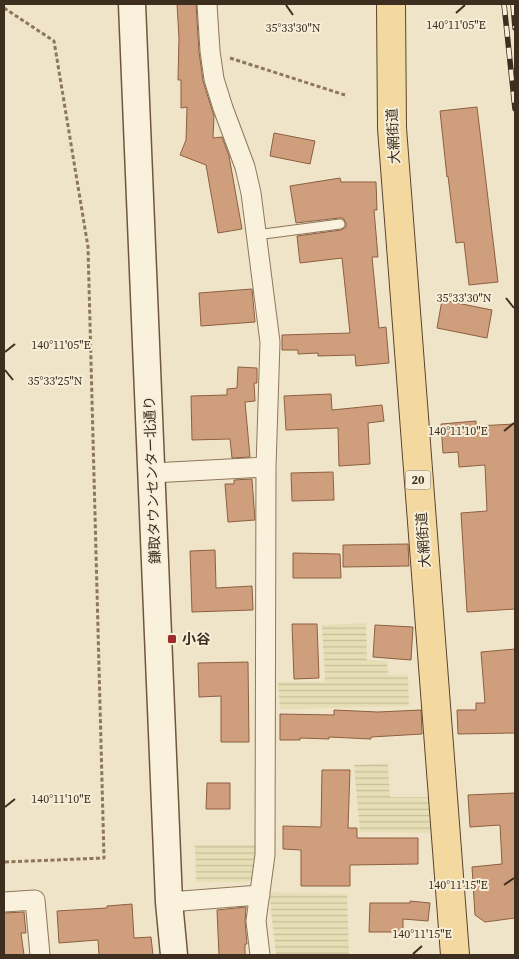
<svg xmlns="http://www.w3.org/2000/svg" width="519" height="959" font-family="'Source Serif 4','Noto Sans JP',serif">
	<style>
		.farmland { fill: url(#farmland-rules) }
		.building { fill: #cf9f7d; stroke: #8d5f41 }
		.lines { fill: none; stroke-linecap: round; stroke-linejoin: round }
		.lane-casing { stroke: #8d765c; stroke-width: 11 }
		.street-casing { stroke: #8d765c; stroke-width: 21 }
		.secondary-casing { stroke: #6f573f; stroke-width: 29 }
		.primary-casing { stroke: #5b4430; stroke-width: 30 }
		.path { stroke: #8d765c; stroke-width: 3; stroke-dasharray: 4 2.5; stroke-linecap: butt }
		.lane { stroke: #faf1dc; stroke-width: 9 }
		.street { stroke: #faf1dc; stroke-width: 19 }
		.secondary { stroke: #faf1dc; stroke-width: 26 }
		.primary { stroke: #f3d9a0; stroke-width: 28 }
		.rail-casing { stroke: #3d2e20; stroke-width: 5.5 }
		.rail { stroke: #f7eed8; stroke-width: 4; stroke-dasharray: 11; stroke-linecap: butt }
		.ticks { fill: none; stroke: #3d2e20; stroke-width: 2 }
		.poi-dot { fill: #9e2a2b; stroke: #f7eed8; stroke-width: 2 }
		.labels { text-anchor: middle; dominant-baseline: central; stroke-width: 4; stroke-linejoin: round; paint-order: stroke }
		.shield { fill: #f7eed8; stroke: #756857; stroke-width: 1 }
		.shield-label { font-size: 12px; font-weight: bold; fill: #3d2e20 }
		.street-label { font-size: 14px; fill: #3d2e20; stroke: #f7eed8 }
		.poi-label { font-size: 14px; font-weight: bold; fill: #3d2e20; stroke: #f7eed8; text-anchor: start }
		.ticks-label { font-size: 12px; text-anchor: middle; fill: #3d2e20; stroke: #f7eed8; stroke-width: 4; stroke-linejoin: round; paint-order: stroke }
	</style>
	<defs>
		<pattern id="farmland-rules" width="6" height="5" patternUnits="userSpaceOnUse" patternTransform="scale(1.25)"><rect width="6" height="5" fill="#e6deb5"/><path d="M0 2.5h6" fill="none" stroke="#c6bf9b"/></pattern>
	</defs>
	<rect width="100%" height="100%" fill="#f0e4c8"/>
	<path class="farmland" d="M366,623L367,660L387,661L388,675H408L409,706L280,709L278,682H325L322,625Z
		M388,763L390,797H431L433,833L360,832L354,765Z
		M195,845H257L255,877L247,882H196Z
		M269,892L347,894L349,955H276Z"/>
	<path class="building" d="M177,4H196L199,52L203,81L214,116L213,138L222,137L229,156L242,229L218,233L206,165L180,155L186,140L187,107L181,108V80H178L179,38Z
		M477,107L498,282L469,285L464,242L456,243L448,176L447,177L440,111Z
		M274,133L315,141L310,164L270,156Z
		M340,178L341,182H376L377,210H374L378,257H372L379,328L386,327L389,363L356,366L355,355L318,356V353L298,354V350H282V335L350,333L342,258L300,263L297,236L341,230L346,227V223L343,218H339L296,223L290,186Z
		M252,289L255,322L201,326L199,293Z
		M442,300L492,310L487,338L437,328Z
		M238,367L257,368V383H254L255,401L245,402L250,457L232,458L230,439L192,440L191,396L227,395V389L237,388Z
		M331,394L332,410L382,405L384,421L368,423L370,464L339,466L338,428L286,430L284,396Z
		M476,421V426L515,424V609L467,612L461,513L487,511L485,465L459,467L458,452L443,453L441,424Z
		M333,472L334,500L292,501L291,473Z
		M252,479L255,520L228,522L225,484H234V480Z
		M408,544L409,566L343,567V545Z
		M215,550L216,588L252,586L253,610L192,612L190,551Z
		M293,553L340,554L341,578H293Z
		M292,624H317L319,678L294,679Z
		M375,625L413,627L411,660L373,657Z
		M515,649V733L458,734L457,710H476V703H485L481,652Z
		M248,662L249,742H221V696L199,697L198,663Z
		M334,710L378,712L421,710L422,734L371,737V739L329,737V739L300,738V740H280V714L334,715Z
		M322,770H350L348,828H357V838H418V864L350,865V886H301V850L283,849V826L321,827Z
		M207,783H230V809H206Z
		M515,793V918L485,922L475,915L472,867L502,864L500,825L470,827L468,795Z
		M410,901L430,903L428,921L403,919V932H369L370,903H410Z
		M132,904L134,938L151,937L153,955H99L98,940L59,943L57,911L107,908V906Z
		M246,907L245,922L247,944H245V955H219L217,910Z
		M24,912L26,933H21L24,955H4V913Z"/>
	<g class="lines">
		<defs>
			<path id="lane" d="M256,235L340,224"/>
			<path id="street" d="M207,4L210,51L214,79L223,108L245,167L251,193L270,342L266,467L265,855L256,921L260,955
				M152,473L266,467
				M4,902L35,900L40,955
				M169,902L260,895"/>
			<path id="secondary" d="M132,4L169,902L174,955"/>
			<path id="primary" d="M391,4L392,128L455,955"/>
		</defs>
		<use href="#lane" class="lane-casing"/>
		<use href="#street" class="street-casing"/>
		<use href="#secondary" class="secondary-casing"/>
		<use href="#primary" class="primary-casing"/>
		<path class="path" d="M4,8L54,41L88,247L104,858L4,862
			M230,58L345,95"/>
		<use href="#lane" class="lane"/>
		<use href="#street" class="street"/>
		<use href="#secondary" class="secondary"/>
		<use href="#primary" class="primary"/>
		<defs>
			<path id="rail" d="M504,4L515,109
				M513,4L515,28"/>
		</defs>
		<use href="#rail" class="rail-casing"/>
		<use href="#rail" class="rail"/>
	</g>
	<path class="ticks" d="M286,5L293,15M456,13L465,5M506,298L514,308M5,352L15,344M5,370L13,380M504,431L514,423M5,807L15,799M504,885L514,878M413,954L422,946"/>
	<rect class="poi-dot" x="167" y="634" width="10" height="10" rx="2.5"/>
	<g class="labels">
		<rect class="shield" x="405.5" y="470.5" width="25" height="19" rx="4"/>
		<g class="shield-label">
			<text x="418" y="480">20</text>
		</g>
		<g class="street-label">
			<text transform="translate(393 136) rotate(-93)">大網街道</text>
			<text transform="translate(152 480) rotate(-92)">鎌取タウンセンター北通り</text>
			<text transform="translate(423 540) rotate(-94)">大網街道</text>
		</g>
		<g class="poi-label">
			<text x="182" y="639">小谷</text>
		</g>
	</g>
	<g class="ticks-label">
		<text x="456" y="29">140°11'05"E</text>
		<text x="293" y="32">35°33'30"N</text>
		<text x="464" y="302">35°33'30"N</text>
		<text x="61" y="349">140°11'05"E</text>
		<text x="55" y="385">35°33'25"N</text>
		<text x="458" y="435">140°11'10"E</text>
		<text x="61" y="803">140°11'10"E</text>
		<text x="458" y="889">140°11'15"E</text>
		<text x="422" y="938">140°11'15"E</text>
	</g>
	<rect width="519" height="959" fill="none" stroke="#3d2e20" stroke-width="10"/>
</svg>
